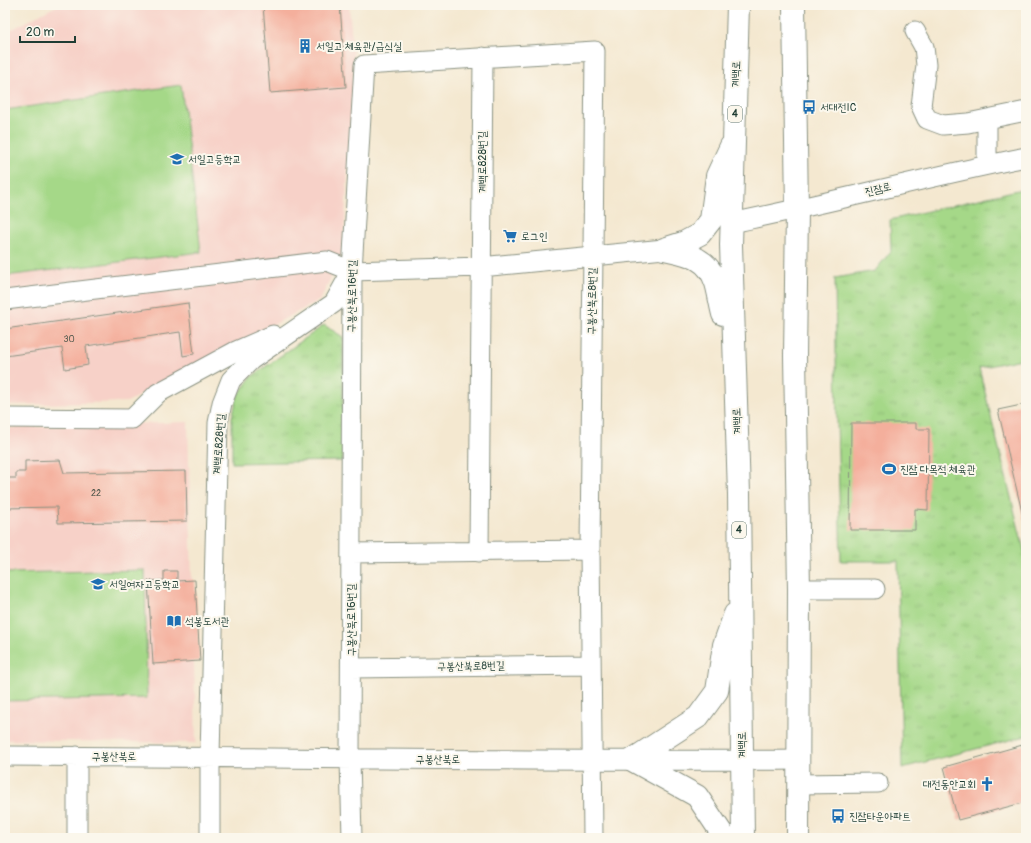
<svg xmlns="http://www.w3.org/2000/svg" width="1031" height="843" font-family="Pangolin,'Poor Story',sans-serif">
	<style>
		.built { fill: #f7d1c8 }
		.grass { fill: #a5d888; stroke: #628a5e }
		.park { fill: url(#park-tufts); stroke: #628a5e }
		.building { fill: #f4af9c }
		.lines { fill: none; stroke-linecap: round; stroke-linejoin: round }
		.minor-casing { stroke: #8a9282; stroke-width: 21 }
		.major-casing { stroke: #8a9282; stroke-width: 24 }
		.minor { stroke: #fff; stroke-width: 19 }
		.major { stroke: #fff; stroke-width: 22 }
		.labels { text-anchor: middle; dominant-baseline: central; stroke-width: 4; stroke-linejoin: round; paint-order: stroke }
		.number-label { font-size: 9px; fill: #545a4e }
		.shield { fill: #fbf7ec; stroke: #61756b; stroke-width: 1 }
		.shield-label { font-size: 10px; font-weight: bold; fill: #1f3d34 }
		.poi-label { font-size: 11px; fill: #1f3d34; stroke: #fbf7ec; text-anchor: start }
		.street-label { font-size: 11px; fill: #1f3d34; stroke: #fbf7ec }
	</style>
	<defs>
		<pattern id="park-tufts" width="24" height="20" patternUnits="userSpaceOnUse"><rect width="24" height="20" fill="#a5d888"/><path d="M3 7l-1-3M5 7V3M7 7l1-3M15 17l-1-3M17 17v-4M19 17l1-3" fill="none" stroke="#8eba76"/></pattern>
	</defs>
	<rect width="100%" height="100%" fill="#fbf7ec"/>
	<filter id="ink" filterUnits="userSpaceOnUse"><feTurbulence type="fractalNoise" baseFrequency=".025" numOctaves="2"/><feDisplacementMap in="SourceGraphic" scale="8" xChannelSelector="R" yChannelSelector="G"/><feConvolveMatrix kernelMatrix="1 2 1 2 8 2 1 2 1" color-interpolation-filters="sRGB"/></filter>
	<filter id="wash" filterUnits="userSpaceOnUse"><feTurbulence type="fractalNoise" baseFrequency=".012" numOctaves="4" result="noise"/><feDisplacementMap in="SourceGraphic" scale="16" xChannelSelector="R" yChannelSelector="G"/><feGaussianBlur stdDeviation="0.9" result="paint"/><feColorMatrix in="noise" values="0 0 0 0 0 0 0 0 0 0 0 0 0 0 0 0 0 1.4 0 .05"/><feComposite in="paint" operator="in"/></filter>
	<g filter="url(#wash)">
		<rect width="100%" height="100%" fill="#f4e8d0"/>
		<path class="built" d="M58,5H349L354,65L343,253L320,300L127,402L5,405V33Z
			M188,422L196,743L5,740V428Z"/>
		<path class="grass" d="M181,85L201,252L5,276V110Z
			M145,570L147,698L5,701V573Z"/>
		<path class="park" d="M1026,188V358L979,368L1026,558V736L902,768L898,561H841L837,421L835,278L875,271L891,251L890,220Z
			M324,325L343,337V461L232,463V417L238,395L251,377Z"/>
		<g id="blocks">
			<path class="building" d="M263,5H340L346,87L270,93Z
				M188,303L194,354L183,356L180,332L86,346L88,365L65,369L62,348L5,356V329Z
				M1026,404V524L1025,525L998,410Z
				M851,423H916V429H929L928,510L915,509V530H850Z
				M60,460L64,473L186,471L187,521L58,523L57,507L5,508V478H16V472H25V461Z
				M164,571H177V581L195,580L200,661L153,664L148,581L164,580Z
				M1026,744V802L958,820L944,767Z"/>
		</g>
	</g>
	<g filter="url(#ink)">
		<use href="#blocks" fill-opacity="0" stroke="#8a9282" stroke-width="1"/>
		<g class="lines">
			<defs>
				<path id="minor" d="M915,31L924,47L926,65L921,106L927,119L943,125L968,123L1026,111
					M987,119V165
					M731,223C830,203 927,177 1026,157
					M5,300L327,261L352,271
					M5,418L132,419L158,393L234,352L273,335
					M479,552L483,57
					M351,553L590,550
					M799,589H875
					M351,668L591,665
					M5,756C269,757 534,762 798,760
					M798,784L878,783
					M77,838V756
					M210,838V756L218,423L222,403L231,380L251,360L334,303L352,271L481,267L664,249
					M352,838L350,759L352,271L364,65L595,51L590,550L593,838"/>
				<path id="major" d="M738,5L731,245L739,494L743,838
					M794,5L797,210L795,356L799,589L798,838
					M664,249L683,243L700,234L711,220L717,176L731,146
					M664,249C687,254 708,257 716,283C719,293 720,303 723,314
					M725,838L697,796L632,760L698,717L717,691L724,645L735,614"/>
			</defs>
			<use href="#minor" class="minor-casing"/>
			<use href="#major" class="major-casing"/>
			<use href="#minor" class="minor"/>
			<use href="#major" class="major"/>
		</g>
	</g>
	<defs>
		<symbol id="building-bare" viewBox="-9 -9 18 18"><path d="M-4-6H4V6H1V3H-1V6H-4ZM-2.5-4.3h1.7v1.8h-1.7ZM.8-4.3h1.7v1.8H.8ZM-2.5-1h1.7V.8h-1.7ZM.8-1h1.7V.8H.8Z" fill="#1f6fb2" stroke="#fbf7ec" stroke-width="2.5" paint-order="stroke"/></symbol>
		<symbol id="bus-bare" viewBox="-9 -9 18 18"><path d="M-5-6H5V4H4V6H2V4H-2V6H-4V4H-5ZM-3.5-4V0h7V-4ZM-3.5 1.2v1.5H-2V1.2ZM2 1.2v1.5H3.5V1.2Z" fill="#1f6fb2" stroke="#fbf7ec" stroke-width="2.5" paint-order="stroke"/></symbol>
		<symbol id="school-bare" viewBox="-9 -9 18 18"><path d="M0-5L7-2L0 1L-7-2ZM-4 1L0 2.5L4 1V4Q0 6-4 4Z" fill="#1f6fb2" stroke="#fbf7ec" stroke-width="2.5" paint-order="stroke"/></symbol>
		<symbol id="supermarket-bare" viewBox="-9 -9 18 18"><path d="M-6-5.5h2.5l.6 2H6L4.5 2H-2.5L-4.4-4H-6ZM-1.5 3.2a1.3 1.3 0 1 0 .1 0ZM3 3.2a1.3 1.3 0 1 0 .1 0Z" fill="#1f6fb2" stroke="#fbf7ec" stroke-width="2.5" paint-order="stroke"/></symbol>
		<symbol id="stadium-bare" viewBox="-9 -9 18 18"><path d="M0-5a6.5 5 0 1 0 0 10a6.5 5 0 1 0 0-10ZM-3.5-1.8h7v3.6h-7Z" fill="#1f6fb2" stroke="#fbf7ec" stroke-width="2.5" paint-order="stroke"/></symbol>
		<symbol id="library-bare" viewBox="-9 -9 18 18"><path d="M-6-4Q-3-5.5-.7-3.5V5Q-3 3-6 4ZM6-4Q3-5.5 .7-3.5V5Q3 3 6 4Z" fill="#1f6fb2" stroke="#fbf7ec" stroke-width="2.5" paint-order="stroke"/></symbol>
		<symbol id="church-bare" viewBox="-9 -9 18 18"><path d="M-1.2-6h2.4v3.5h3.3v2.4h-3.3V6h-2.4V-.1h-3.3v-2.4h3.3Z" fill="#1f6fb2" stroke="#fbf7ec" stroke-width="2.5" paint-order="stroke"/></symbol>
	</defs>
	<g fill-rule="evenodd">
		<use href="#building-bare" x="295" y="36" width="20" height="20"/>
		<use href="#bus-bare" x="799" y="97" width="20" height="20"/>
		<use href="#school-bare" x="167" y="149" width="20" height="20"/>
		<use href="#supermarket-bare" x="500" y="226" width="20" height="20"/>
		<use href="#stadium-bare" x="879" y="459" width="20" height="20"/>
		<use href="#school-bare" x="88" y="574" width="20" height="20"/>
		<use href="#library-bare" x="164" y="611" width="20" height="20"/>
		<use href="#church-bare" x="977" y="774" width="20" height="20"/>
		<use href="#bus-bare" x="828" y="806" width="20" height="20"/>
	</g>
	<g class="labels">
		<g class="number-label">
			<text x="69" y="339">30</text>
			<text x="96" y="493">22</text>
		</g>
		<g class="shield">
			<rect x="728" y="106" width="14" height="16" rx="3"/>
			<rect x="732" y="522" width="14" height="16" rx="3"/>
		</g>
		<g class="shield-label">
			<text x="735" y="114">4</text>
			<text x="739" y="530">4</text>
		</g>
		<g class="poi-label">
			<text x="316" y="46">서일고 체육관/급식실</text>
			<text x="820" y="107">서대전IC</text>
			<text x="188" y="159">서일고등학교</text>
			<text x="521" y="236">로그인</text>
			<text x="900" y="469">진잠 다목적 체육관</text>
			<text x="109" y="584">서일여자고등학교</text>
			<text x="185" y="621">석봉도서관</text>
			<text x="976" y="784" text-anchor="end">대전동안교회</text>
			<text x="849" y="816">진잠타운아파트</text>
		</g>
		<g class="street-label">
			<text transform="translate(736 74) rotate(-88)">계백로</text>
			<text transform="translate(482 162) rotate(-90)">계백로828번길</text>
			<text transform="translate(878 189) rotate(-13)">진잠로</text>
			<text transform="translate(352 296) rotate(-89)">구봉산북로16번길</text>
			<text transform="translate(592 301) rotate(-89)">구봉산북로8번길</text>
			<text transform="translate(737 421) rotate(-92)">계백로</text>
			<text transform="translate(219 444) rotate(-86)">계백로828번길</text>
			<text transform="translate(351 620) rotate(-90)">구봉산북로16번길</text>
			<text transform="translate(471 666) rotate(-1)">구봉산북로8번길</text>
			<text transform="translate(742 745) rotate(-91)">계백로</text>
			<text x="114" y="756">구봉산북로</text>
			<text x="438" y="759">구봉산북로</text>
		</g>
	</g>
	<rect width="1031" height="843" fill="none" stroke="#fbf7ec" stroke-width="20"/>
	<path d="M20 36v6h55v-6" fill="none" stroke="#1f3d34" stroke-width="2"/>
	<text x="26" y="36" font-size="12" fill="#1f3d34" stroke="#fbf7ec" stroke-width="3" paint-order="stroke">20 m</text>
</svg>
